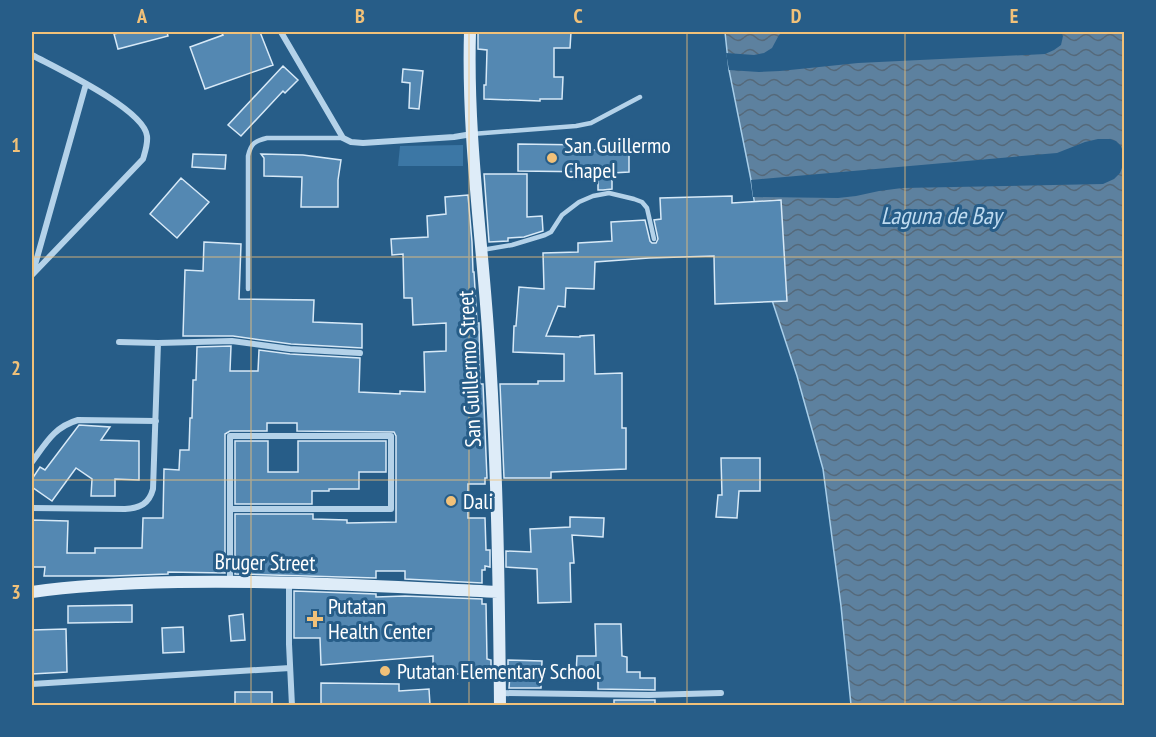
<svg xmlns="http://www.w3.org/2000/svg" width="1156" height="737" font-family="'PT Sans Narrow',sans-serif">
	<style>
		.garden { fill: #3c77a5 }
		.water { fill: url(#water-waves); stroke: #a8cee9; stroke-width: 1.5 }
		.pier { fill: #275d88 }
		.building { fill: #5488b2; stroke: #d7e9f7; stroke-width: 1.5 }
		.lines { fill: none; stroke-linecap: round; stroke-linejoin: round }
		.lane { stroke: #b4d2e9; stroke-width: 4.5 }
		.street { stroke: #b4d2e9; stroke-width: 6 }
		.secondary { stroke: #deecf8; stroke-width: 12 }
		.grid { fill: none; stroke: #f1c179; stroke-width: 1.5; stroke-opacity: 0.55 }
		.poi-dot { fill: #f1c179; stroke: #275d88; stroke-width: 2 }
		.labels { text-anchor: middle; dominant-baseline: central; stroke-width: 6; stroke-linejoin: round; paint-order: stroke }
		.poi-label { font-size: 22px; fill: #fff; stroke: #275d88; text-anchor: start }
		.street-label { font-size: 22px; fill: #fff; stroke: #275d88 }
		.water-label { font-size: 24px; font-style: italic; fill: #bfdbf0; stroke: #275d88 }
		.neatline { fill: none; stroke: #f1c179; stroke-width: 2 }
		.grid-label { font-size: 20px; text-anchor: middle; font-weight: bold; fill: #f1c179 }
	</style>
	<defs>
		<pattern id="water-waves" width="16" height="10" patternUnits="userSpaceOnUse" patternTransform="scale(1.5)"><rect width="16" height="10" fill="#5d819f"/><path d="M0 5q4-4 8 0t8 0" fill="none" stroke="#55697a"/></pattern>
	</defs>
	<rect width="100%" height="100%" fill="#275d88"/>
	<path class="garden" d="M463,145V166H398L400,146Z"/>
	<path class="water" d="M725,32H1124V705H851L841,606L823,469L797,376L767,285L751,180L729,70Z"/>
	<path class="pier" d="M783,32H1061L1063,36L1061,45L1054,50L1045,54L858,63L780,71L759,72L729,70L726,53L754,55L764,53L772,48L779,35Z
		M1098,139H1110L1116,141L1121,146L1124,155L1123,165L1120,173L1114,179L1103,184L902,188L879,191L856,196L838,198L753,197L751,180L1057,153L1085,142Z"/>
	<path class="building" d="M122,32H167L168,36L118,49L114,34Z
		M221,32H260L273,65L205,89L190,47L223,35Z
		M478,32H571L570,48H554V77H563L562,99H540V101L484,99V85H486L487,50L478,49Z
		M283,66L298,80L285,93L283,91L241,136L228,125Z
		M403,69L423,71L419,109L409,108L410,83L402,82Z
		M518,144L586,145V150H629V172L612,173V189L603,190H598V172L518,171Z
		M193,154L226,155L225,169L192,167Z
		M261,154L303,155L341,160L338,180V207H301L302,177L264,176V158Z
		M484,174H527V217L542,216L543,231L524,237L508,238V241L489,242Z
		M181,178L209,202L177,238L150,214Z
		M468,195L472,242L473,272H474L477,323H479L480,384H483L487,478H485V484H468V518H485L486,550H490V567L485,566V570H482V583L405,579V571H376V578L235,574V514H313V519L347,520V523L396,522V436L394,432L297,431V423H267V431H230L225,434V573L168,572V574L114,576H44L45,567H32V520L68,521L67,553H95V548H142L143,518H163L164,469L179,470L180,450H189L190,418H192L193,380H196L197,347L231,346L230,371H258L259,350L290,354L360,358L359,392L400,394V391L425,392L424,352L446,351V323L413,325L412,298H404L403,254L392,255L391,239L428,237L427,216L446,214L445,197Z
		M732,196V203L781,200L787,301L715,304L714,256L649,258L595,262L594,289L566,288L565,307L558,306L546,336L580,337V336L594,335L595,374L622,373V428H626V469L551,472V478H504L500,384H538V381H564V354L513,352L514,326H516L519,287L544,289L543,253L578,252V243L612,241L611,222L645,220L650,241L652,243H656L658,239L654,220L661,219L660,198Z
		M204,242L241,244L239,299L314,300L313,322L362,324V348L291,344L233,336H183L185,270L203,271Z
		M79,425L110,427L101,440L139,441V480L115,479V496H91L92,479L76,468L52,501L32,487V479L40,467L45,470Z
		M235,441H268V472H298V441H386V472H359V489H329V491H312V504H235Z
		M721,458H760V491H739L737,518L716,517L718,495H722Z
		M570,517L604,518L603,537L572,535L574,563H570L571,602L538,603L537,569L506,567V551L531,552L530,529L570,527Z
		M294,591L376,594V597L405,596L482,599V604H486L487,659L491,660V674H433V656L321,665L320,638H294Z
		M132,605V622L68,623V606Z
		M243,614L245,640L231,641L229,616Z
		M595,624H621L622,656L627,657V672H640V678H655V690L598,689V674H576L577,656H596Z
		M183,627L184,652L163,653L162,628Z
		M66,629L67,672L32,674V630Z
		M508,660L542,661L541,688H509L510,674H508Z
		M321,683L399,684V691L429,689L430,705H321Z
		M235,692H272V705H235Z
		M614,700H655V705H614Z"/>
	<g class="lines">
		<path class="lane" d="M472,134L576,126L591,123L640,97
			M482,250L512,245L545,235L551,232L562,215L579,202L593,196L609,193L634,199L642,202L647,208L654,239
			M248,289V156C251,143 255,141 267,138H343"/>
		<path class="street" d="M281,32L343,138L351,142L363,143L454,137L472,134
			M32,55C56,68 144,109 147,136C148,144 145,152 143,159L32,275
			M33,272L86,84
			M119,342L158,343L232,341L290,349L360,353
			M32,462C46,443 54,427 78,420L156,421
			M32,508L125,509C140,508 149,504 153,489L158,343
			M230,581C230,533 230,484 230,436H391V509H230
			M289,583V644L292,706
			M32,684L290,668
			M500,693L649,695L721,693"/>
		<path class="secondary" d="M470,32C467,131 481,230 488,330C497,455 499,580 500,706
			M32,592C80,585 129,583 178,582C285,580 391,587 498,592"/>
	</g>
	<path class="grid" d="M251,32V706M469,32V706M687,32V706M905,32V706M32,257H1124M32,480H1124"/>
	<g class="poi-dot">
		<circle cx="552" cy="158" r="6"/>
		<circle cx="451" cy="501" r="6"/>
		<path d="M312 610h6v6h6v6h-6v6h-6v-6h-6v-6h6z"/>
		<circle cx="385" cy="671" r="6"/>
	</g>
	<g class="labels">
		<g class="poi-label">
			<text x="564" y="145">San Guillermo<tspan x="564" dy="25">Chapel</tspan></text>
			<text x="463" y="501">Dali</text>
			<text x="328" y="606">Putatan<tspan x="328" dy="25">Health Center</tspan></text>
			<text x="397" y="671">Putatan Elementary School</text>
		</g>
		<g class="street-label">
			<text transform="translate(469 369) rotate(-93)">San Guillermo Street</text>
			<text transform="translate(265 562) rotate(1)">Bruger Street</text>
		</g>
		<g class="water-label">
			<text x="941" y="215">Laguna de Bay</text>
		</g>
	</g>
	<rect width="1156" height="737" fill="none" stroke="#275d88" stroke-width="66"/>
	<rect x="33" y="33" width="1090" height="671" class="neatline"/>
	<g class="grid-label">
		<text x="142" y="23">A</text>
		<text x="360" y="23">B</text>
		<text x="578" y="23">C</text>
		<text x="796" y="23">D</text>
		<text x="1014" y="23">E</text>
		<text x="16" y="152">1</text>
		<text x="16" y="375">2</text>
		<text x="16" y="599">3</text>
	</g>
</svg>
